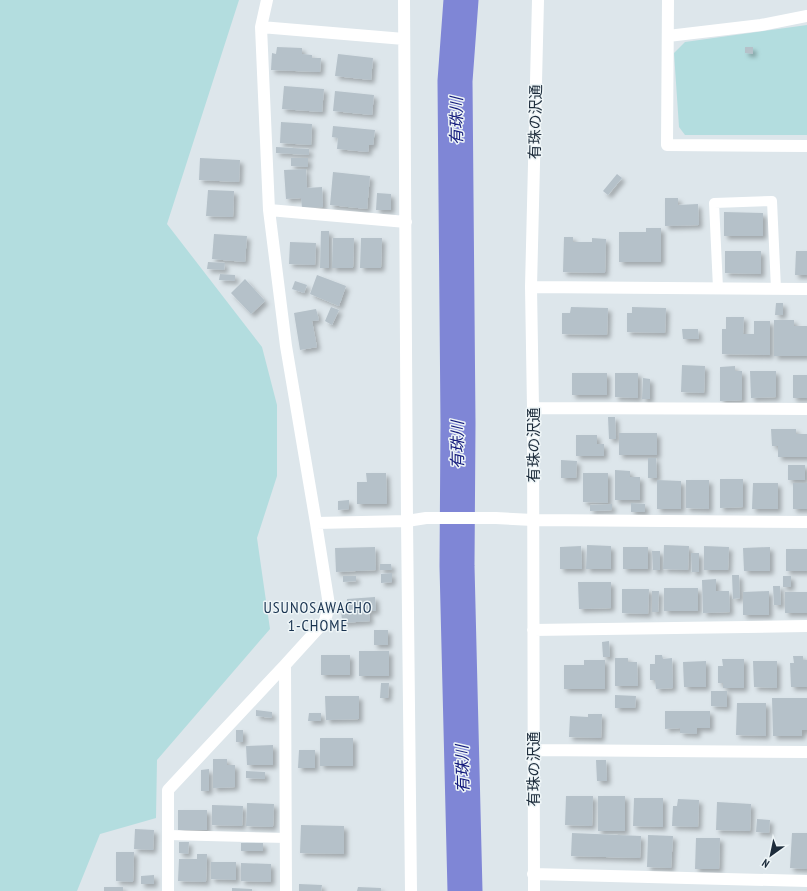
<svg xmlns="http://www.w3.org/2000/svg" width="807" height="891" font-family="'PT Sans Narrow','Noto Sans JP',sans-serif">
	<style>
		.green { fill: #b3dddf }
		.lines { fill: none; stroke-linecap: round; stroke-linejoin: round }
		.river { stroke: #7f86d6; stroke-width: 35 }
		.building { fill: #b5c1c9; filter: url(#shadow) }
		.lane { stroke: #fff; stroke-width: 10 }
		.street { stroke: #fff; stroke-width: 12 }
		.labels { text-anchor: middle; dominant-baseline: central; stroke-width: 3; stroke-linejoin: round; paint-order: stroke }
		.street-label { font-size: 15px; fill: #1d2c3b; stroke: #eef5f7 }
		.water-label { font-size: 16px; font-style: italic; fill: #131a7c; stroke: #eef5f7 }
		.neighbourhood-label { font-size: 16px; letter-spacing: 1px; fill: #18324f; stroke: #eef5f7 }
	</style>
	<defs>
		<filter id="shadow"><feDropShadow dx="3.5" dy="3.5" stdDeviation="2" flood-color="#0004"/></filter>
	</defs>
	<rect width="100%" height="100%" fill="#dde6eb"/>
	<path class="green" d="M0,0H239L167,224L262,347L277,405V476L257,538L270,629L157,760L156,818L100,834L77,891H0Z
		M807,25V135H685L679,127L674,53L685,42Z"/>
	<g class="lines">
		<path class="river" d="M461,0L455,81L458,424L457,566L465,891"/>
	</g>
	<path class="building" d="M277,47L302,48V54L312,55V58H321L320,72L271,70L272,53L276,54Z
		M745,47H753V54L745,53Z
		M338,54L373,58L371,80L335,76Z
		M284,86L324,89L322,112L282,109Z
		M335,91L374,95L372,115L333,111Z
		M281,122L312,124L311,145L280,143Z
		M333,126L375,130L373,145H369L368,152L337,149L338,138L332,137Z
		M276,147L309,149V155L276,153Z
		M200,158L240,160L239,182L199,180Z
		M291,158H308V167L291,166Z
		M306,169L307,188L322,187L323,207L302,208L301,198L286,199L284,170Z
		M333,172L370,176L367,209L330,205Z
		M617,174L622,178L608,195L603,191Z
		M208,190L234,191L233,217L206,216Z
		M377,193L391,194V210H376Z
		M665,198H678V205L698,204L699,225L665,226Z
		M724,212L763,213V236H724Z
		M646,228H661V262H619V232H646Z
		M321,231H329V268H320Z
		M214,234L247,236L245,262L212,259Z
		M564,237H573V242H592V238L606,239L605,273L563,272Z
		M333,238H354L353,268H332Z
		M361,238H382L381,268H360Z
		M290,242L316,243L315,265L289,264Z
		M725,251H761V274L725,273Z
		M796,251H807V275H795Z
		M208,262L225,263L224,270L207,269Z
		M220,274L235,275V281L219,280Z
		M317,275L346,286L339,306L310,294Z
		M245,279L265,301L251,314L231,293Z
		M295,281L307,285L304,293L292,289Z
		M776,303H783V315H775Z
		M331,307L339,310L332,325L325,321Z
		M571,307L608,308L607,335L562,334V313H570Z
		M632,307L666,308L665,333L627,332V313H632Z
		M316,309L319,320L312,321L317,347L300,350L294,313Z
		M726,317H744L743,334H754V321H770V355L722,354V329H726Z
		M774,320H794V326H807V356H774Z
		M682,329H698L699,339H683Z
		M682,365L705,366L704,393L681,392Z
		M735,366V371H742V400L720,401V367Z
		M750,371H776V397L751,398Z
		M572,373H607V395H572Z
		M615,373H638V398L615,397Z
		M793,375H807V398H793Z
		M643,378L650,379V399H642Z
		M608,417H615L616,439H609Z
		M771,429H796V434H807V457H778V446H772Z
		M619,433H657V455H619Z
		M576,435H597V444H604V456H576Z
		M648,458H656L657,478H648Z
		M561,460L577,461L576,478H561Z
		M788,465H805V480H788Z
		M615,470L630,471V477H640V500H615Z
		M366,473H386L387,504H357V482H367Z
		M583,473H608V503L583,502Z
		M720,479H743V507L720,508Z
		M657,480L681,481V509H657Z
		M686,480H709V509L686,508Z
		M753,483H778V509H752Z
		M793,483H807V509H793Z
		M349,500V509L338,510V501Z
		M631,503L645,504V512H631Z
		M612,504V510L590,511V505Z
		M587,545L611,546V569H586Z
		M664,545L689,546L688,570L663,569Z
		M581,546L582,569H560V547Z
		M704,546L729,547L728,570H704Z
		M375,547L376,570L336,572L335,548Z
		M623,547H648V569H623Z
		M770,547V571H744L743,548Z
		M786,549H807V571H786Z
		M652,551H660V570H653Z
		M691,553H699V572H692Z
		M380,564H391L392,570H380Z
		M392,573V582L381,583V574Z
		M732,575H739L740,598L733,599Z
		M343,576H356V581L343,582Z
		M783,576H791V587H783Z
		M716,579V591H729L730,612L703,613L702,580Z
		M578,582H611V608L579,609Z
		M773,586H780L781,605H774Z
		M664,588H698V611H664Z
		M622,589H649L648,614L622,613Z
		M652,591H659L658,612H652Z
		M769,591V615H743V592Z
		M785,592H807V613H785Z
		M375,597L376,611H369L370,621L342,623L341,606L347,605V599Z
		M374,630H388V645H374Z
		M609,641L610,657H603L602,642Z
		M359,651H389V676H359Z
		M321,655H350V675H321Z
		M655,655H662L663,659L672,658L673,688L656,689L655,680H650V664H655Z
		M793,656H803V660H807V687H791L790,663H794Z
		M615,658H628V662H637L638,686H615Z
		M722,659H744V688H723V683H718V666H723Z
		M584,660H605V689H564V665H584Z
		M706,661V687H684L683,662Z
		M753,661H777V688L754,687Z
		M381,683H389L388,698H380Z
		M711,691H727V707L711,706Z
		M615,695L636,696L635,708H615Z
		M325,696H359V719L326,720Z
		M772,698H807V730H802V736H773Z
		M737,703H766V736L736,735Z
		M256,710L272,712V718L256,716Z
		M665,711H710V728H697V734L680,733V728L665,729Z
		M309,713H321V721H308Z
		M588,714H602L601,738L569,737L570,716L588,717Z
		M236,730H243V742H236Z
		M320,738H353V766H320Z
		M273,745V765H247L246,746Z
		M299,750H315V768H298Z
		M213,759H227V765H235V787L213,788Z
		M596,760H606L607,781H597Z
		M209,769V791H201V770Z
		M246,771L265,772V779L246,778Z
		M566,796H593L592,826L565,825Z
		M598,796H625V831H598Z
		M634,798H663V827L633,826Z
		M678,799L699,800L698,827L672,826L673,806H677Z
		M717,802L751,804L750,831L716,830Z
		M247,803L274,804L273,827L246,826Z
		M212,805L243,806L242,826L212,825Z
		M178,810H207V830H178Z
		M757,819L770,820L769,833L756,832Z
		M301,825L344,826V854L300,853Z
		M135,829L154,830L153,850L134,849Z
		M572,833L641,836L640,858L571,856Z
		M792,833H807V869L790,868Z
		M648,835L673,836L671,868L647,867Z
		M696,838H720L719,869H695Z
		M179,842H189L188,854L179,853Z
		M241,843H263V851H241Z
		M116,852H134L133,882L116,881Z
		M197,854H207L206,882L178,881L179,859H197Z
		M211,862H236V880L211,879Z
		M241,863L271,864V882L241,881Z
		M154,875V884H141V876Z
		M299,884L322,885L321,891H299Z
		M104,887H123V891H104Z
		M358,887L381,888V891H357Z
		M232,888L252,889V891H232Z"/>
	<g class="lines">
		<path class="lane" d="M718,288L714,203L772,201L776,289
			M168,835L286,838"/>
		<path class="street" d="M404,0L407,521L411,891
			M668,0L667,145L807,146
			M261,27L404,39
			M668,36L761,25L807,16
			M269,210L406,222
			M531,287L807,289
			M533,408L807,409
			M316,523L407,521L426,518H496L533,520L807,522
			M533,630L807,626
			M285,665L286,891
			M533,750L807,752
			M533,874L807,881
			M168,891V790L285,665L325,621L329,605L316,523L286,346L269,210L261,27L267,0
			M534,891L533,408L531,287L538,0"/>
	</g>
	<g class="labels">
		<g class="street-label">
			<text transform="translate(535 122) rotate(-89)">有珠の沢通</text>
			<text transform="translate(533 445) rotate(-90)">有珠の沢通</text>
			<text transform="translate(533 769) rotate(-90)">有珠の沢通</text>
		</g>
		<g class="water-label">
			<text transform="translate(456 121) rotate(-90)">有珠川</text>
			<text transform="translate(457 445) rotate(-90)">有珠川</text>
			<text transform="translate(462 769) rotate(-91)">有珠川</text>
		</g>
		<g class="neighbourhood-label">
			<text x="318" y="607">USUNOSAWACHO<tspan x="318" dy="18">1-CHOME</tspan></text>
		</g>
	</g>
	<g transform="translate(771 855) rotate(213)" stroke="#eef5f7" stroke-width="3" paint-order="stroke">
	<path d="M0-3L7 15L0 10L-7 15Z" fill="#1d2c3b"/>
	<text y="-6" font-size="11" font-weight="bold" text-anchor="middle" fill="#1d2c3b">N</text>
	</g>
</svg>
